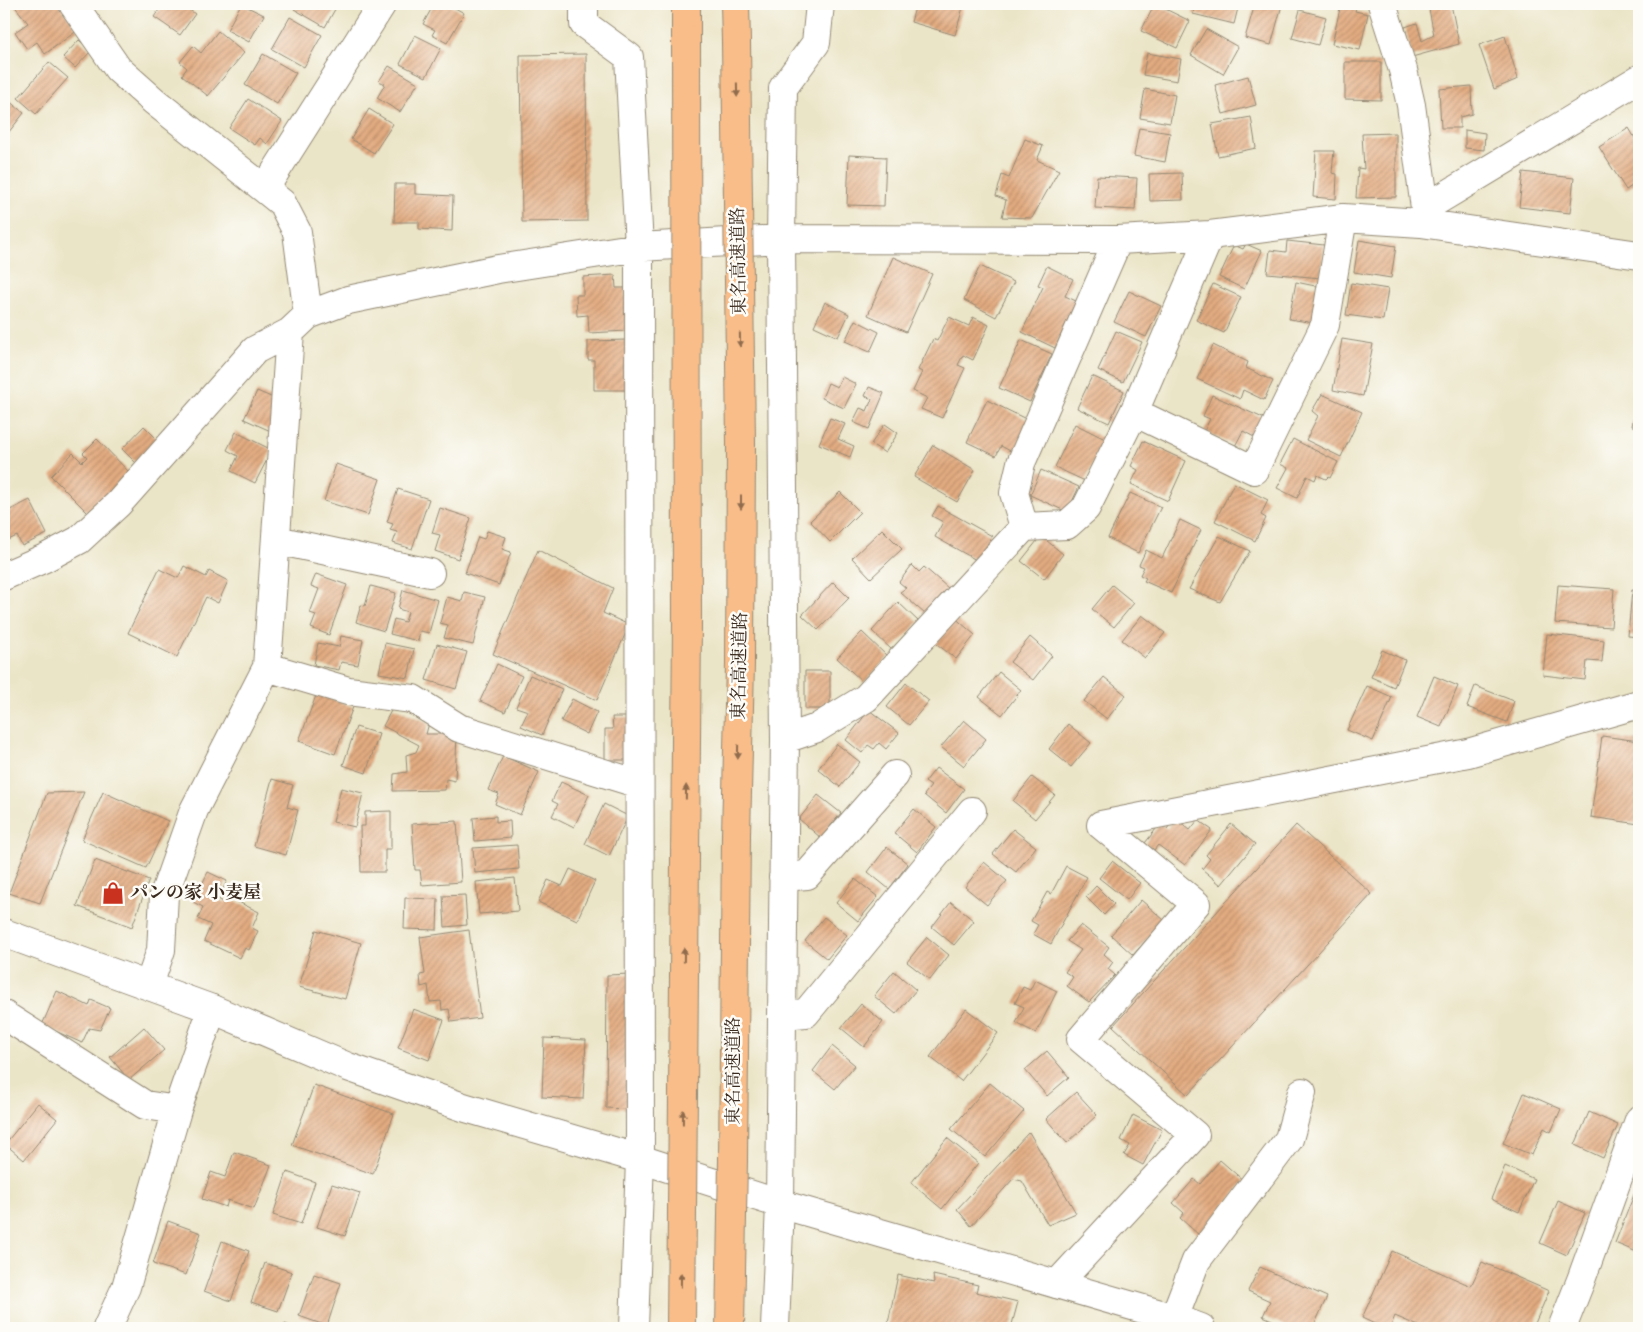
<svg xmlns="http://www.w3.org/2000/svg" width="1643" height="1332" font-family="'Old Standard TT','Noto Serif JP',serif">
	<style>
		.building { fill: url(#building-hatch) }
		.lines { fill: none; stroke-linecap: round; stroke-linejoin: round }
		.minor-casing { stroke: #938873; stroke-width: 30 }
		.tertiary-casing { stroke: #938873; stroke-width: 30 }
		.motorway-casing { stroke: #938873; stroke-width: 30 }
		.minor { stroke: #fff; stroke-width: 28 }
		.tertiary { stroke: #fff; stroke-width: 28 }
		.motorway { stroke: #f8bd89; stroke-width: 28 }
		.motorway-bridge-casing { stroke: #938873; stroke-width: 30; stroke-linecap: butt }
		.motorway-bridge { stroke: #f8bd89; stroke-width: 28 }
		.oneway { fill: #906c4e }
		.labels { text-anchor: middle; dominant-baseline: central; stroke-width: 5; stroke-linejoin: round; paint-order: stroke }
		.street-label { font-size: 18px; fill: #3b2a1e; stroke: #fdfcf7 }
		.poi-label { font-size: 18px; font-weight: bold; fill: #3b2a1e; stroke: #fdfcf7; text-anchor: start }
	</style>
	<defs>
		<pattern id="building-hatch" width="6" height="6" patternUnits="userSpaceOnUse" patternTransform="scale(1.25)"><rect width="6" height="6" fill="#e3ac81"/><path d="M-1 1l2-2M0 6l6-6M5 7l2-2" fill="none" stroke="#b98c69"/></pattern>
	</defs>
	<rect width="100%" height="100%" fill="#fdfcf7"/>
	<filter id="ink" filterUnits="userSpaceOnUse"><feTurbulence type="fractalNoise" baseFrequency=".02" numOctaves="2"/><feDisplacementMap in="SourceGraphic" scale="10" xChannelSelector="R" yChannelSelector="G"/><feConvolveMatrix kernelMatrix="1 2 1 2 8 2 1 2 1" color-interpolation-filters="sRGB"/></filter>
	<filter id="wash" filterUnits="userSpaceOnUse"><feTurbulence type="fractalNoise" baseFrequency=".0096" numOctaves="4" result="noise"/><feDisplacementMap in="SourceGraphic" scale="20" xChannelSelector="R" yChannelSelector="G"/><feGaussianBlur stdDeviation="1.12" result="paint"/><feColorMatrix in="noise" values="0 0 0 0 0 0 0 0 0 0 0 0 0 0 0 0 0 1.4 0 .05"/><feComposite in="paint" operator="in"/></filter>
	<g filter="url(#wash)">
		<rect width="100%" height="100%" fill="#ebe5c8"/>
		<g id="blocks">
			<path class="building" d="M13,4H59L78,30L45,54L37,42L27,49L15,32L28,23Z
				M163,4H182L195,14L180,35L154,17Z
				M241,4L264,15L249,42L227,30Z
				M297,4H338L325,27L294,9Z
				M434,4H448L464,13L447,43L432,35L435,30L423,24Z
				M916,4H964L955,35L911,22Z
				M1155,4L1190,21L1177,48L1141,31Z
				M1195,4H1239L1234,24L1193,14Z
				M1255,4L1282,5L1271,45L1245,38Z
				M1341,4H1357L1355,11L1368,14L1360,50L1332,44Z
				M1436,4H1451L1459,44L1412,57L1405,27L1417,23L1422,41L1434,35L1429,9L1437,7Z
				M1300,10L1326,17L1318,45L1292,38Z
				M290,17L322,35L304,67L272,49Z
				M1206,29L1238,47L1223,74L1191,55Z
				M218,31L244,53L208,96L182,75L187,68L180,62L193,46L201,53Z
				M415,35L441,48L426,77L400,64Z
				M1505,36L1518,79L1494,89L1479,45Z
				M79,40L91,51L75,68L63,57Z
				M1147,53L1181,59L1177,81L1143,75Z
				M263,54L296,73L277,104L245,85Z
				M586,54L587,221L522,222L520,55Z
				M49,62L68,78L36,114L18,98Z
				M1345,62H1381V100L1345,99Z
				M389,66L418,83L400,112L377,98L385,84L379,81Z
				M1248,76L1256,105L1223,114L1215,85Z
				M1471,86L1472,114L1460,117V128H1441L1439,89Z
				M1145,89L1175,95L1170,123L1140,118Z
				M4,97L24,113L8,133L4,129Z
				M248,99L282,121L267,144L260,138L255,145L229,128Z
				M369,109L393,124L374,153L351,139Z
				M1251,117L1256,148L1218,156L1212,124Z
				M1139,128L1170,133L1165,162L1134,156Z
				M1629,128L1639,145V181L1626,190L1599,147Z
				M1465,130L1485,133L1484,150L1465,148Z
				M1396,133V197L1356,198L1358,168L1364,169L1362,134Z
				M1025,139L1043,146L1037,160L1059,170L1032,218L1002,217L1006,200L996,196L1002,175L1009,178Z
				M1316,151H1334L1332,173L1337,174L1336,199L1313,197Z
				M849,155L886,157L884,206L847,205Z
				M1523,172L1574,178L1570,213L1519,207Z
				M1182,173L1183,200L1150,201L1149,174Z
				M1097,176L1137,178L1135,210L1095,208Z
				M395,184H415V194L453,196L452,231L419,229V222H394Z
				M1359,240L1396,246L1391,278L1354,272Z
				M1287,241L1324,245L1321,278L1267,273L1270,250L1286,252Z
				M1246,244L1262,251L1244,289L1219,277L1234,245L1243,249Z
				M893,257L932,274L906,332L868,315Z
				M980,266L1014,282L996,317L964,300Z
				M1047,266L1073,279L1065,296L1076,301L1055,348L1022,332L1043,287L1038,285Z
				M615,275L616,288H625L627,331L589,333L588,315L577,316L576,295H583V277Z
				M1296,282L1320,287L1314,323L1289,319Z
				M1351,283L1388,289L1383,320L1346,315Z
				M1213,284L1241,297L1224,333L1196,320Z
				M1129,291L1161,306L1146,337L1114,322Z
				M825,302L849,314L838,337L814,326Z
				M949,317L969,326L973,317L989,325L973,360L963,355L958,365L965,368L942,418L921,409L927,398L913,391L922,372L918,370L933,339L937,341Z
				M855,320L879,332L870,352L845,341Z
				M1116,331L1142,342L1123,382L1098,370Z
				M1342,339L1373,344L1363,396L1333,390Z
				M627,340V390H594V360H588V341Z
				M1021,340L1052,354L1030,402L999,388Z
				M1213,345L1248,362L1246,368L1273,381L1264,400L1243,390L1240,399L1197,379Z
				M1092,376L1124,391L1109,423L1077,408Z
				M842,377L856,384L844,408L822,398L828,383L837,387Z
				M869,387L884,393L869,429L853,422L860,408L867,411L872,399L865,396Z
				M257,391L278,400L275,433L244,419Z
				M1322,394L1362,412L1341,457L1306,440L1318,416L1312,411Z
				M1212,395L1265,419L1256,438L1243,431L1235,446L1204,431L1210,419L1203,416Z
				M1638,395H1639V427L1632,426Z
				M987,400L1030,421L1014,453L1001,446L996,456L967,442Z
				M830,418L845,424L838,439L854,446L850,457L819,444Z
				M885,424L898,433L885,453L871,444Z
				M1075,424L1105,439L1085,481L1055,467Z
				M144,426L161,443L139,466L122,449Z
				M236,432L272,450L255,483L231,471L238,456L227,450Z
				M97,439L129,472L115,486L121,488L92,517L51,476L73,453L82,462L87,457L83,453Z
				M1293,439L1338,462L1330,478L1328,477L1326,479L1317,475L1315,480L1307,476L1297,498L1277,488L1288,468L1280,464Z
				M1143,441L1186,461L1168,501L1131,484L1138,470L1131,466Z
				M933,445L975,470L957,502L914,477Z
				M336,464L380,479L368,515L324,501Z
				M1041,470L1079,487L1067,512L1030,495Z
				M1234,483L1268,500L1261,515L1266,518L1255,541L1215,521Z
				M398,489L429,499L412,549L393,543L397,532L390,530L393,524L387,522Z
				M840,492L860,512L830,542L810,521Z
				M1130,493L1161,507L1138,553L1108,538Z
				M30,500L47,534L22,546L17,536L4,542V513Z
				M938,506L992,536L978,561L935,537L943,522L932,516Z
				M440,508L471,518L458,559L435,551L440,535L432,533Z
				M1180,520L1201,530L1171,593L1144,581L1146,578L1140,575L1144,567L1139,565L1146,550L1162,558Z
				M882,529L902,549L871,578L852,558Z
				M487,531L506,537L502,549L511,552L499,585L465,573L478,537L484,539Z
				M1041,536L1063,554L1044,579L1021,561Z
				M1219,536L1250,551L1220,602L1189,589Z
				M538,550L613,588L603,613L629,625L597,700L493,654Z
				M912,565L919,572L924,567L948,588L925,614L900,592L906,588L899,582Z
				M184,566L206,577L209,571L228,581L218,603L206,597L177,657L128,633L159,569L178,578Z
				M316,574L347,585L329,635L311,628L316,615L310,613L319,589L311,586Z
				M833,582L849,598L818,630L802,615Z
				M1112,585L1134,603L1114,627L1092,609Z
				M1558,585L1614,589L1611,627L1555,623Z
				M371,586L396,593L384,631L356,622L361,605L365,606Z
				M403,590L438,600L429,633L420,631L418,641L390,634L394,619L405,622L408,612L398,609Z
				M1632,590L1639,591V637L1628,636Z
				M464,592L485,597L473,645L444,638L448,625L440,623L447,597L462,601Z
				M898,602L919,622L892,650L872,631Z
				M1142,615L1165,633L1145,658L1122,640Z
				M953,616L975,635L956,659L933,641Z
				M862,632L888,657L864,683L837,658Z
				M1547,634L1604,640L1602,662L1587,661L1585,680L1543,675Z
				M341,636L363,640L358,665L341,662L339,670L314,665L318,643L339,647Z
				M1030,637L1052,656L1033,680L1010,662Z
				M385,643L414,649L408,678L379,673Z
				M437,644L467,652L456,689L426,680Z
				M1382,650L1405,660L1394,687L1371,677Z
				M497,664L522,676L505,712L480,701Z
				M805,671H830V709H805Z
				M999,672L1021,690L1002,715L979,697Z
				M530,675L562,689L542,735L521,726L528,711L516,707Z
				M1434,676L1458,686L1441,727L1417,717Z
				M1104,677L1126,695L1107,719L1084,701Z
				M906,683L929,701L909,725L887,707Z
				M1367,686L1392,697L1373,741L1347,730Z
				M1475,686L1514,701L1507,722L1467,707Z
				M317,693L353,707L335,754L299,741Z
				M572,699L597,712L587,734L561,721Z
				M393,707L429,723L426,734H457L455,781L446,779L445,790L393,791L394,774L407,772L406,755L416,752L419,745L383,726Z
				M869,710L899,733L886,749L879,743L874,749L868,745L862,753L846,740Z
				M612,717H631L630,760H605V729H613Z
				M964,720L986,739L964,766L941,747Z
				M1068,724L1091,743L1071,767L1049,749Z
				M356,727L379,734L366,773L343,765Z
				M1602,736L1639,741V824L1591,817Z
				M837,744L860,762L840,787L818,769Z
				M503,756L539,772L520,815L495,804L499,794L488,790Z
				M936,768L964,789L946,813L924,795L931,786L925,782Z
				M1032,777L1055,795L1035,819L1013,801Z
				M272,779L293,785L287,807L298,810L286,855L254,846Z
				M561,782L589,795L574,827L552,816L558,804L552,801Z
				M341,788L363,793L355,827L333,822Z
				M84,792L40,903L9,893L47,793Z
				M103,792L168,821L146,868L82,840Z
				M818,795L841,813L821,838L799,819Z
				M604,804L628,816L609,856L585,844Z
				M914,809L936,827L917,852L894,833Z
				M391,811V849H385V872H361L360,826H365V812Z
				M496,816V822L510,821L511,838L475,841L473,818Z
				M1175,818L1190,830L1198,820L1212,830L1185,865L1158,845L1154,850L1145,843L1160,824L1167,829Z
				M457,821L461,882L422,885L420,870H415L412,824Z
				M1231,824L1255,844L1221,885L1202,869L1210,859L1206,855Z
				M1296,825L1372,894L1188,1095L1113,1026Z
				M1013,829L1036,847L1016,872L993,854Z
				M517,845L519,869L475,873L473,848Z
				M887,847L908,864L889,889L868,872Z
				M95,860L149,880L132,927L77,906Z
				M1112,861L1140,883L1127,900L1099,878Z
				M984,862L1007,881L987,905L965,887Z
				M1066,866L1087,877L1051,944L1033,934L1038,925L1031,921L1047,892L1051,894Z
				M570,869L595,881L577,920L538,902L548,880L562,886Z
				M208,872L227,881L218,899L225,903L228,897L259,912L252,928L258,931L249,950L245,948L240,958L204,941L211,925L198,919L203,907L193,902Z
				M515,878L518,911L479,914L476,882Z
				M855,879L878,897L858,921L836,903Z
				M1096,886L1114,904L1104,915L1086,897Z
				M465,895L467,925L445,927L443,896Z
				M405,898L438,899L437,930L404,929Z
				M1141,900L1164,920L1133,955L1111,935Z
				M951,902L974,921L954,945L932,927Z
				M824,917L847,935L827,959L805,941Z
				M1081,925L1109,947L1104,954L1113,962L1108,969L1115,975L1089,1002L1067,986L1073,977L1065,972L1081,950L1067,941Z
				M316,930L361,943L345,999L299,987Z
				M469,930L480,1018L451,1022L449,1009L442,1010L441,1001L430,1002L428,985L421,987L420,975L425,974L420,937Z
				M927,937L949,955L930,980L907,962Z
				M894,971L916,990L896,1014L874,996Z
				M630,974L627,1109L606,1108L607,975Z
				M1035,980L1057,991L1036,1033L1016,1023L1024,1007L1015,1003L1023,987L1030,990Z
				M57,991L89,1006L91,1000L110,1008L100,1030L89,1028L82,1043L42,1025Z
				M861,1004L883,1022L864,1047L841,1028Z
				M413,1009L444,1020L429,1060L398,1048Z
				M966,1009L998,1033L961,1081L930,1057Z
				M144,1027L164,1050L129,1080L110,1057Z
				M544,1038L586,1040L583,1099L542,1097Z
				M832,1046L855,1065L835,1089L813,1071Z
				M1047,1051L1069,1077L1047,1096L1025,1070Z
				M990,1083L1024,1111L985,1157L951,1129Z
				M314,1085L394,1114L373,1174L292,1145Z
				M1076,1092L1097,1115L1067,1143L1046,1119Z
				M1524,1093L1561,1109L1551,1132L1544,1128L1532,1155L1503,1143Z
				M38,1103L57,1119L24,1160L5,1144Z
				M1589,1112L1618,1125L1603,1158L1575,1145Z
				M1133,1115L1162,1130L1143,1165L1124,1155L1130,1145L1121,1140Z
				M1029,1132L1076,1213L1048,1225L1022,1181L1013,1179L971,1226L957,1209Z
				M947,1138L978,1163L942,1209L911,1183Z
				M234,1152L271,1165L254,1209L228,1200L226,1207L202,1199L211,1172L225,1177Z
				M1220,1160L1245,1182L1199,1235L1180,1218L1184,1213L1173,1203L1194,1179L1200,1184Z
				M1505,1166L1534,1179L1519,1212L1491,1199Z
				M287,1172L315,1182L301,1224L273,1215Z
				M1639,1182V1253L1615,1243Z
				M332,1184L360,1193L345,1236L317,1227Z
				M1558,1201L1585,1213L1567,1255L1540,1243Z
				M168,1221L201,1233L186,1275L153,1264Z
				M222,1241L249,1251L231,1301L204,1291Z
				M1392,1251L1471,1286L1482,1262L1549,1291L1533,1328H1423L1395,1316L1390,1328H1383L1362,1318Z
				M265,1263L292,1272L278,1311L251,1302Z
				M1260,1267L1327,1297L1313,1328H1290L1263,1316L1270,1301L1248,1291Z
				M314,1274L341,1283L327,1326L299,1316Z
				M898,1275L934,1283L933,1275L978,1285L976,1292L1018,1302L1011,1328H887Z
				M285,1324L296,1328H283Z"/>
		</g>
	</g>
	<g filter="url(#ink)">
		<use href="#blocks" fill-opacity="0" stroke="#938873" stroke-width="1"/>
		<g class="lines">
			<defs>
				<path id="minor" d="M73,4L118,69L154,101L282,203L297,232L308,315
					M584,4V24L629,57L639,247L640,1159L634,1328
					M1382,4L1403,70L1411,105L1425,208
					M265,188L382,4
					M1421,223L1639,255
					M1134,412L1254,470L1325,325L1343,218
					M1024,527L1014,493L1021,463L1118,240
					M276,540L430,573
					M4,576L45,558L79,540L118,504L255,350L290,332L308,315L348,300L498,269L639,247L781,239L1118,240L1210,235L1343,218L1421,223L1425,208L1639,79
					M267,667L348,691L413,699L459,728L639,784
					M785,739L817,728L866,698L1024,527L1067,525L1086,508L1134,412L1210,235
					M1101,825L1468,753L1639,704
					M783,877L807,875L895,775
					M149,985L161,950L164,895L194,810L267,667L290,332
					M4,1015L145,1105L177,1110
					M782,1015L806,1013L972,811
					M1057,1284L1195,1135L1081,1039L1196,904L1101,825
					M1174,1318L1196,1261L1289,1139L1302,1092
					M107,1328L126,1287L177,1110L212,1009
					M775,1328L780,1204L785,739L781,239L783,88L816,43L820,4
					M1562,1328L1581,1280L1639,1120"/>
				<path id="tertiary" d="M4,933L212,1009L348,1067L463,1107L640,1159L780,1204L1174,1318L1201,1328"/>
				<path id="motorway" d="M686,4V38
					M735,4L736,41"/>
			</defs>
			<use href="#minor" class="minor-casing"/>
			<use href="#tertiary" class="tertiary-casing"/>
			<use href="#motorway" class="motorway-casing"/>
			<use href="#minor" class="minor"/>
			<use href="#tertiary" class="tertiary"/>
			<use href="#motorway" class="motorway"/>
			<defs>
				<path id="motorway-bridge" d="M681,1328L687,624L686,38
					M730,1328L733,1160L736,835L740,664L741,443L736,41"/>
			</defs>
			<use href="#motorway-bridge" class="motorway-bridge-casing"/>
			<use href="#motorway-bridge" class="motorway-bridge"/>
		</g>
		<defs><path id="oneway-solid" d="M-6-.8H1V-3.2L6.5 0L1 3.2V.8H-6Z" transform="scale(1.25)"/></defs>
		<g class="oneway">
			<use href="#oneway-solid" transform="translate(737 90) rotate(89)"/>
			<use href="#oneway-solid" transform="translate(740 340) rotate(89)"/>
			<use href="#oneway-solid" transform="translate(741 502) rotate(90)"/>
			<use href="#oneway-solid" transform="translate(738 752) rotate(91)"/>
			<use href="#oneway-solid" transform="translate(686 792) rotate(-89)"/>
			<use href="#oneway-solid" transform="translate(684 955) rotate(-89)"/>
			<use href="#oneway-solid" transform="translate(683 1117) rotate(-89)"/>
			<use href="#oneway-solid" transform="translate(681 1280) rotate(-89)"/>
		</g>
	</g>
	<defs>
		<symbol id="shop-bare" viewBox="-9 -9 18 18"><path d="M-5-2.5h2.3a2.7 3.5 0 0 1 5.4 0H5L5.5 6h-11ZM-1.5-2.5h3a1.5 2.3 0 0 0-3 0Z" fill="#c8321e" stroke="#fdfcf7" stroke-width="2.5" paint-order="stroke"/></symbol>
	</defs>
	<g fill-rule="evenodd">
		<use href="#shop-bare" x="97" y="877" width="32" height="32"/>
	</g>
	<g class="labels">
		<g class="street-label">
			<text transform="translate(739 261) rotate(-91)">東名高速道路</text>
			<text transform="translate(740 666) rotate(-89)">東名高速道路</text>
			<text transform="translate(734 1071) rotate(-90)">東名高速道路</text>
		</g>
		<g class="poi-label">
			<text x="130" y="893">パンの家 小麦屋</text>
		</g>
	</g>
	<rect width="1643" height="1332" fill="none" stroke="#fdfcf7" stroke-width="20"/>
</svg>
